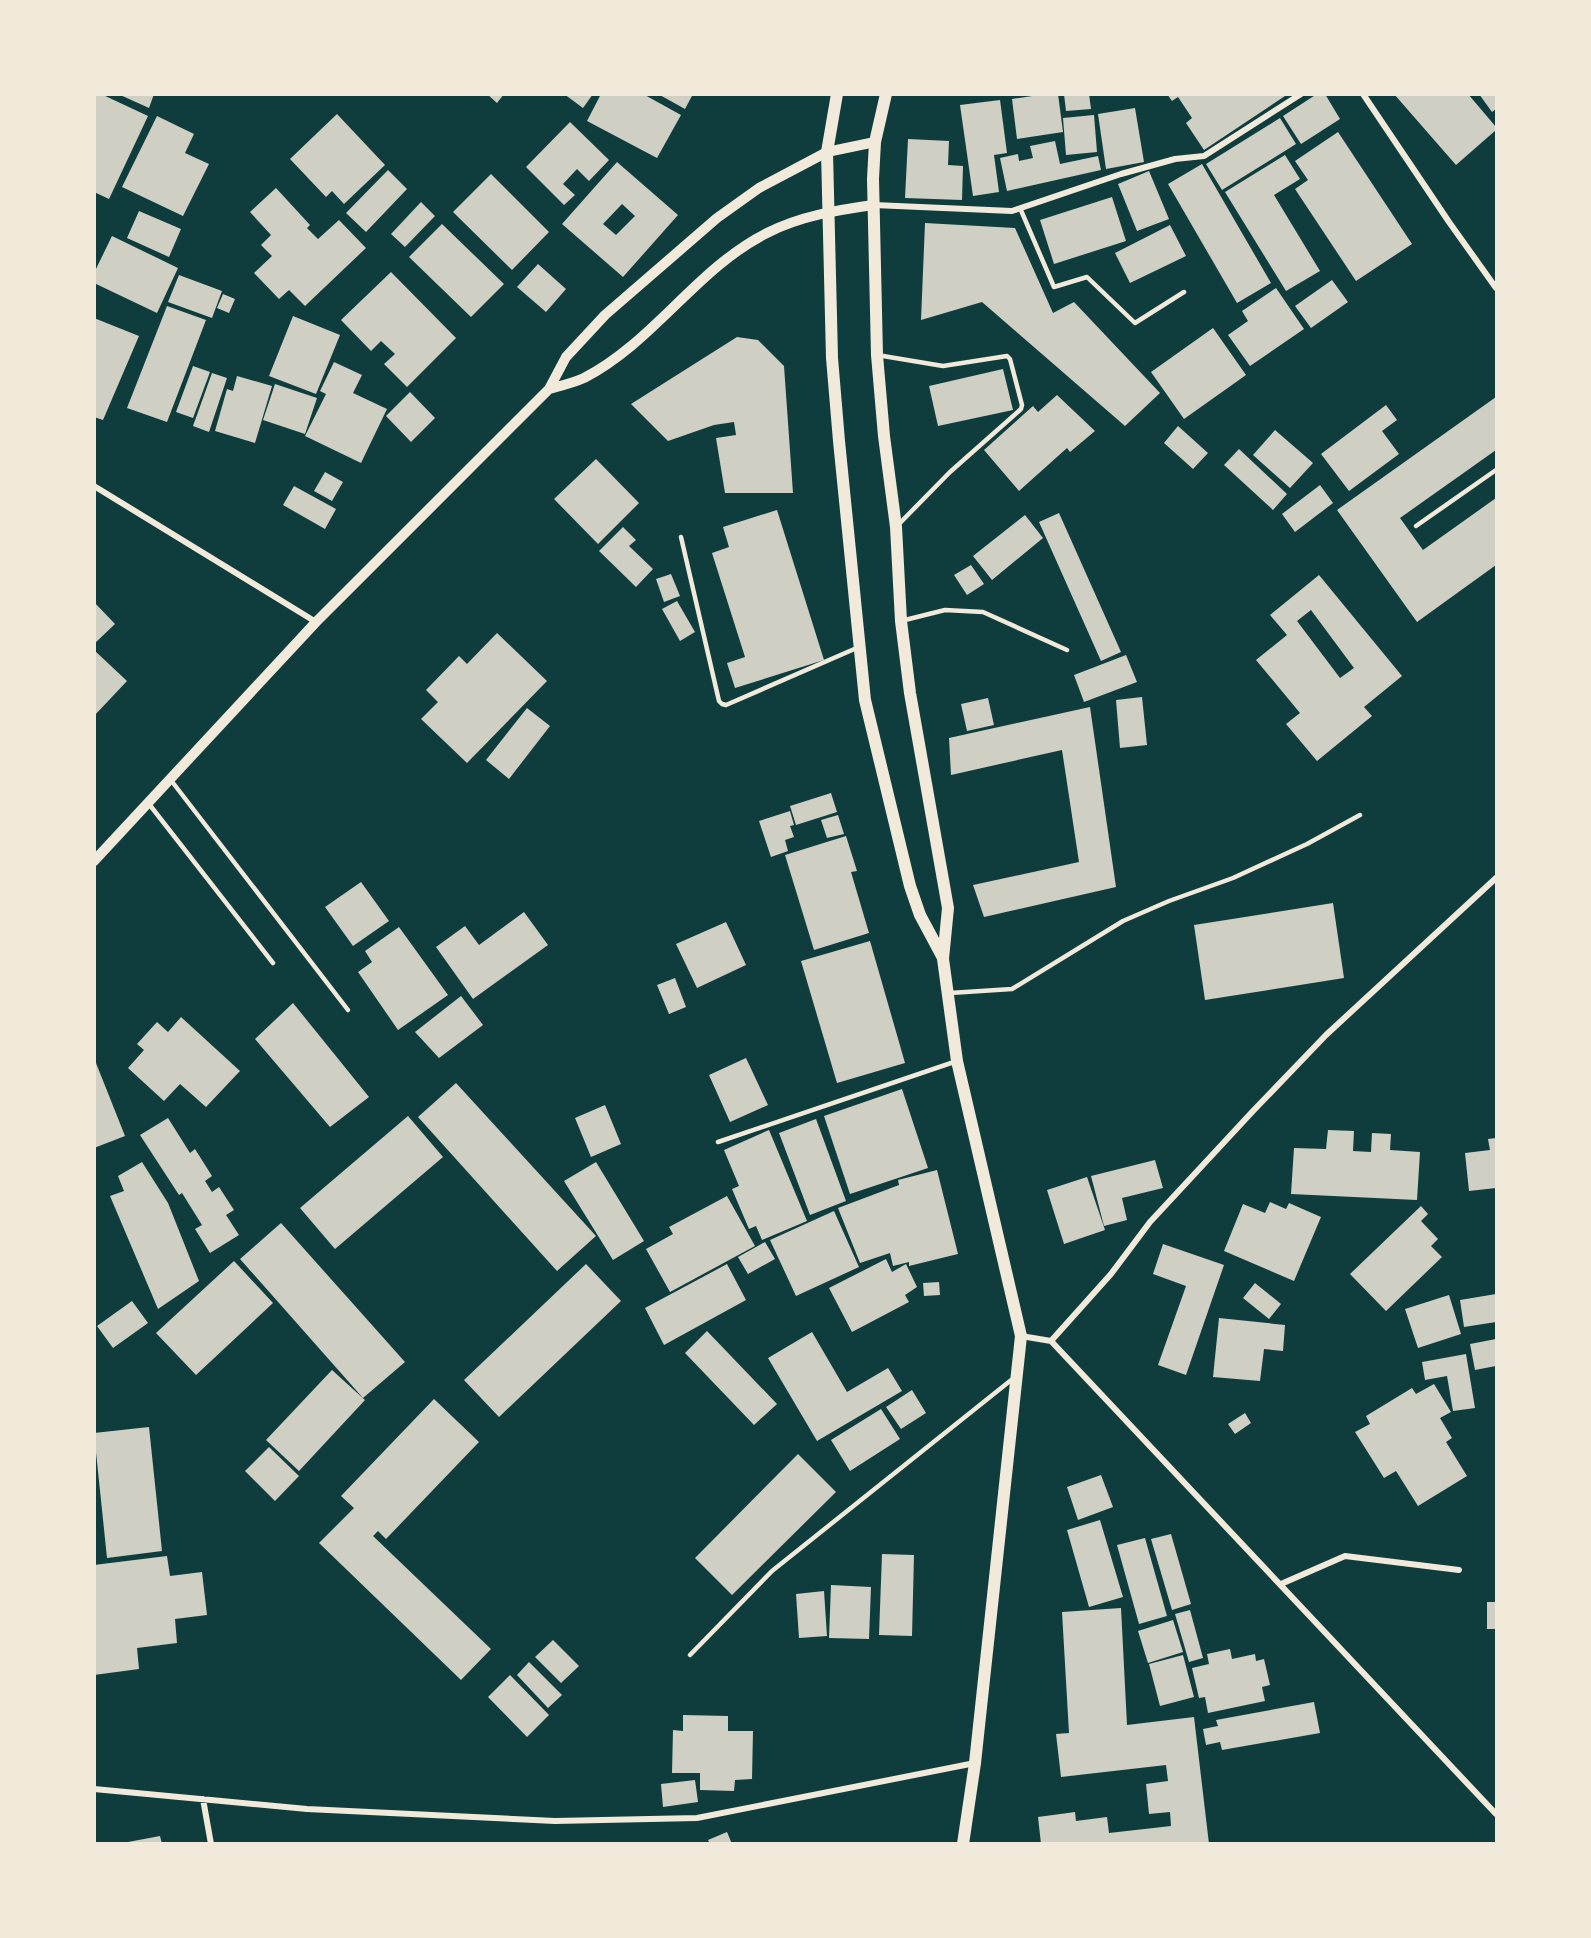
<svg xmlns="http://www.w3.org/2000/svg" width="1591" height="1938" font-family="Bitter,serif">
	<style>
		.building { fill: #cfcfc3; fill-rule: evenodd }
		.lines { fill: none; stroke-linecap: round; stroke-linejoin: round }
		.service { stroke: #f1e9da; stroke-width: 4.5 }
		.minor { stroke: #f1e9da; stroke-width: 6 }
		.tertiary { stroke: #f1e9da; stroke-width: 10 }
		.secondary { stroke: #f1e9da; stroke-width: 12 }
	</style>
	<rect width="100%" height="100%" fill="#0f3d3e"/>
	<path class="building" d="M94,94H101L148,116L109,199L94,192Z
		M118,94H154L149,108Z
		M487,94H504L497,103Z
		M564,94H593L583,108Z
		M601,94H643L681,115L657,158L587,121Z
		M658,94H693L685,109Z
		M1045,94H1058L1063,132L1017,139L1012,99Z
		M1064,94H1089L1091,109L1066,111Z
		M1167,94H1288L1204,150L1186,123L1192,118L1178,97L1172,101Z
		M1317,94H1325L1340,119L1301,144L1283,116Z
		M1394,94H1468L1496,127V130L1456,165Z
		M1479,94H1496V109L1492,112Z
		M1000,100L1007,153L994,155L999,192L973,196L960,105Z
		M1135,108L1144,162L1106,169L1098,114Z
		M337,114L385,165L344,204L332,191L326,197L290,159Z
		M1094,115L1097,152L1066,155L1063,118Z
		M157,116L194,134L185,153L209,164L183,216L122,187Z
		M1280,118L1296,144L1222,190L1206,164Z
		M570,122L609,160L589,181L577,169L563,184L575,195L564,205L526,167Z
		M1338,132L1412,244L1356,281L1295,189L1308,180L1295,161Z
		M908,139L949,141L948,165L963,166L962,200L905,198Z
		M1055,141L1060,164L1098,156L1101,170L1007,191L1000,158L1018,154L1019,161L1033,158L1030,146Z
		M1285,155L1300,179L1274,195L1320,271L1286,291L1225,192Z
		M617,162L678,215L623,277L562,224ZM622,204L635,216L616,235L603,224Z
		M1202,164L1271,283L1237,303L1168,184Z
		M388,170L407,189L366,232L346,213Z
		M1149,171L1169,219L1137,231L1118,184Z
		M491,174L549,232L512,270L453,212Z
		M276,188L310,225L307,228L318,239L339,220L366,248L305,306L289,290L279,299L254,273L272,256L261,245L271,235L250,212Z
		M1112,197L1126,241L1054,264L1040,220Z
		M421,202L435,216L405,247L391,234Z
		M139,211L181,229L169,257L127,238Z
		M925,223L1015,228L1053,313L1074,302L1160,393L1125,426L982,302L921,320Z
		M442,224L504,284L471,317L409,257Z
		M1170,225L1186,256L1130,283L1115,253Z
		M112,236L178,268L157,313L94,283V273Z
		M538,264L566,289L546,312L517,287Z
		M391,272L456,338L407,387L384,364L395,354L381,341L371,351L341,320Z
		M179,275L222,291L212,318L168,302Z
		M1332,280L1348,302L1311,328L1295,306Z
		M1276,288L1304,329L1250,366L1228,335L1248,321L1242,311Z
		M223,294L235,299L229,313L217,308Z
		M167,306L206,320L167,422L127,408Z
		M293,316L340,335L316,394L269,376Z
		M94,318L139,336L103,420L94,417Z
		M1213,328L1246,375L1184,419L1151,372Z
		M737,337L758,340L784,366L793,493H725L716,438L736,435L734,422L714,425L668,441L631,404Z
		M334,362L362,375L353,393L387,409L361,463L305,436L326,394L320,391Z
		M193,366L210,372L193,418L176,412Z
		M1003,369L1013,410L938,426L929,386Z
		M212,373L227,378L209,432L193,426Z
		M237,376L272,386L255,443L215,431L227,389L233,391Z
		M275,384L317,398L305,434L263,420Z
		M410,392L435,418L411,442L386,416Z
		M1057,395L1095,431L1070,452L1067,448L1019,491L984,450L1033,406L1038,412Z
		M1496,397V450L1400,518L1423,550L1496,498V565L1417,622L1337,510Z
		M1386,405L1397,420L1382,431L1399,454L1349,491L1321,454Z
		M1178,426L1208,453L1193,469L1164,443Z
		M1275,430L1313,463L1290,488L1253,455Z
		M1239,449L1287,494L1273,510L1224,465Z
		M596,459L639,503L598,544L554,499Z
		M325,472L343,482L332,501L314,491Z
		M1320,485L1333,503L1295,532L1282,514Z
		M294,486L336,509L325,529L283,505Z
		M777,510L824,660L735,688L727,663L745,657L712,553L729,547L723,527Z
		M1059,513L1121,652L1101,661L1039,522Z
		M1025,515L1043,538L992,580L973,556Z
		M623,527L636,540L629,546L653,569L636,587L599,551Z
		M971,565L984,584L967,595L954,575Z
		M671,574L680,596L664,602L656,579Z
		M1319,575L1402,676L1364,707L1372,716L1317,761L1286,724L1300,713L1256,660L1287,635L1270,615ZM1311,610L1354,668L1340,678L1297,621Z
		M677,601L695,632L680,641L662,609Z
		M94,602L115,624L94,644Z
		M497,633L547,681L467,763L421,719L438,702L426,690L459,656L467,664Z
		M94,650L127,681L94,716Z
		M1126,655L1137,682L1084,702L1074,675Z
		M1142,697L1147,745L1120,748L1116,700Z
		M988,698L994,725L967,731L961,704Z
		M1090,707L1116,887L984,917L973,885L1079,862L1062,750L951,775L949,738Z
		M527,708L550,726L509,779L486,760Z
		M831,793L837,812L796,825L790,806Z
		M790,811L794,825L790,826L794,837L785,840L788,851L771,857L759,821Z
		M838,815L844,834L827,838L821,820Z
		M846,836L857,871L851,872L869,933L814,950L785,855Z
		M361,882L389,921L353,946L325,907Z
		M1333,903L1344,978L1205,1000L1194,925Z
		M524,912L548,945L473,999L436,947L465,926L479,945Z
		M726,922L746,965L697,988L676,944Z
		M399,927L448,995L398,1030L358,972L372,962L365,951Z
		M870,941L905,1063L837,1083L801,961Z
		M675,978L686,1007L669,1014L657,985Z
		M461,996L483,1025L439,1058L415,1032Z
		M293,1003L369,1097L330,1127L255,1039Z
		M181,1017L240,1071L206,1107L180,1084L164,1101L128,1068L144,1050L137,1044L157,1022L168,1032Z
		M94,1058L125,1136L94,1148Z
		M746,1058L768,1105L730,1122L709,1075Z
		M456,1083L596,1236L557,1271L418,1117Z
		M902,1089L928,1168L850,1194L824,1116Z
		M605,1105L621,1144L591,1157L575,1118Z
		M408,1116L443,1157L335,1249L300,1208Z
		M168,1118L190,1153L195,1149L212,1176L205,1181L212,1192L219,1187L234,1210L226,1215L239,1235L210,1253L195,1229L202,1225L182,1193L179,1195L140,1135Z
		M816,1119L846,1201L810,1215L779,1133Z
		M769,1130L807,1221L762,1240L756,1226L749,1229L732,1189L739,1186L724,1150Z
		M1328,1130L1354,1131L1353,1151L1371,1152L1372,1133L1391,1134L1390,1150L1420,1152L1417,1200L1291,1194L1294,1148L1326,1149Z
		M1496,1138V1188L1469,1191L1465,1153L1490,1150L1488,1139Z
		M1155,1160L1163,1188L1122,1198L1127,1220L1104,1226L1091,1176Z
		M142,1162L168,1203L199,1281L158,1309L110,1196L124,1191L118,1176Z
		M596,1162L644,1241L613,1260L564,1181Z
		M937,1170L958,1254L909,1266V1262L893,1266L890,1253L860,1263L838,1208L899,1185L898,1180Z
		M1087,1177L1105,1230L1064,1244L1047,1190Z
		M727,1196L755,1246L670,1292L646,1249L673,1234L669,1227Z
		M1270,1202L1286,1209L1289,1203L1321,1217L1294,1281L1224,1251L1243,1204L1265,1213Z
		M1421,1206L1428,1214L1421,1221L1438,1239L1431,1246L1442,1257L1386,1311L1350,1274Z
		M834,1211L859,1267L796,1296L770,1240Z
		M281,1223L405,1362L363,1398L240,1259Z
		M765,1242L775,1259L748,1274L738,1257Z
		M1163,1244L1224,1265L1186,1375L1158,1365L1186,1286L1153,1274Z
		M886,1259L892,1272L906,1264L917,1287L905,1295L909,1302L852,1332L829,1288Z
		M234,1261L273,1303L196,1375L156,1333Z
		M586,1264L621,1301L499,1417L464,1380Z
		M727,1264L746,1300L664,1345L645,1308Z
		M939,1282L940,1295L924,1296L923,1283Z
		M1255,1283L1281,1304L1269,1319L1243,1298Z
		M1496,1294V1322L1464,1327L1460,1300Z
		M1449,1295L1461,1334L1418,1348L1405,1309Z
		M132,1301L148,1323L113,1348L97,1326Z
		M1219,1318L1285,1325L1283,1351L1264,1349L1260,1381L1213,1377Z
		M707,1331L777,1404L754,1425L685,1353Z
		M812,1332L847,1392L888,1368L902,1391L817,1441L768,1358Z
		M1496,1339V1366L1475,1370L1470,1344Z
		M1466,1354L1475,1408L1453,1411L1447,1376L1425,1380L1422,1362Z
		M332,1370L365,1400L299,1471L266,1440Z
		M1434,1384L1451,1412L1440,1418L1452,1438L1446,1442L1467,1476L1418,1506L1396,1471L1384,1478L1355,1432L1370,1424L1366,1416L1412,1388L1416,1394Z
		M912,1390L926,1413L901,1429L886,1407Z
		M434,1399L479,1442L386,1539L378,1531L373,1536L491,1649L461,1680L319,1543L354,1508L341,1496Z
		M881,1409L900,1439L850,1471L831,1440Z
		M1245,1413L1251,1423L1235,1434L1228,1424Z
		M149,1427L162,1551L107,1558L94,1433Z
		M269,1447L299,1476L275,1501L245,1471Z
		M798,1454L836,1492L732,1595L695,1558Z
		M1101,1475L1113,1507L1078,1520L1067,1487Z
		M1100,1520L1123,1597L1089,1607L1067,1530Z
		M1171,1534L1191,1604L1172,1610L1151,1539Z
		M1145,1538L1167,1616L1139,1624L1117,1545Z
		M882,1554L914,1555L912,1636L879,1635Z
		M167,1556L170,1576L202,1572L207,1615L175,1619L177,1643L137,1648L139,1669L94,1675V1565Z
		M831,1585L871,1587L869,1639L829,1638Z
		M824,1591L827,1636L799,1638L796,1594Z
		M1487,1602H1496V1629H1487Z
		M1121,1608L1127,1725L1194,1717L1209,1844H1041L1038,1817L1075,1812L1076,1821L1107,1817L1109,1833L1171,1826L1170,1812L1149,1814L1146,1784L1168,1781L1166,1765L1061,1777L1056,1734L1069,1733L1062,1612Z
		M1190,1610L1203,1658L1189,1662L1175,1614Z
		M1173,1620L1183,1652L1148,1663L1138,1631Z
		M553,1640L579,1666L561,1683L535,1657Z
		M1230,1649L1232,1659L1255,1654L1256,1661L1264,1659L1270,1685L1262,1687L1265,1701L1208,1713L1205,1697L1199,1698L1192,1668L1209,1664L1207,1654Z
		M1183,1655L1194,1697L1160,1706L1149,1664Z
		M529,1662L562,1695L548,1708L517,1675Z
		M510,1675L549,1715L527,1737L488,1697Z
		M1314,1702L1320,1733L1222,1750L1220,1742L1206,1745L1203,1729L1218,1726L1216,1720Z
		M683,1715L728,1716V1731H753L752,1779L735,1780L734,1791L700,1790V1773H672L673,1730L683,1731Z
		M695,1780L698,1802L663,1807L661,1784Z
		M727,1832L732,1844H710L708,1840Z
		M160,1836L162,1844H128V1842Z"/>
	<g class="lines">
		<path class="service" d="M1020,208L1054,287L1087,277L1135,323L1184,292
			M877,355L943,366L1007,356L1010,359L1022,405L1021,409L950,472L897,526
			M1416,526L1496,470
			M681,537L719,701L722,704L726,705L859,647
			M901,621L945,610L983,612L1067,650
			M170,779L348,1010
			M149,804L273,963
			M950,993L1012,989L1123,921L1169,901L1233,878L1307,844L1360,815
			M718,1142L957,1061
			M690,1655L772,1571L1015,1377"/>
		<path class="minor" d="M1363,94L1449,222L1496,288
			M874,205L1012,211L1121,174L1175,159L1204,156L1301,94
			M94,486L316,622
			M1021,1336L1051,1341L1496,1814
			M1051,1341L1111,1274L1150,1222L1253,1111L1326,1035L1496,878
			M1281,1584L1345,1556L1459,1570
			M94,1789L307,1809L555,1821L697,1818L975,1763
			M203,1799L211,1844"/>
		<path class="tertiary" d="M549,389C560,386 573,383 584,378C654,342 697,268 767,233C800,216 838,210 873,205
			M94,861L316,622L549,389L566,357L605,315L717,218L759,188L827,152L875,142"/>
		<path class="secondary" d="M837,94L827,152L832,358L839,441L865,700L910,886L920,915L943,958
			M886,94L875,142L873,179L877,355L884,436L896,527L901,621L910,693L948,908L943,959L957,1061L1021,1336L975,1763L963,1844"/>
	</g>
	<rect width="1591" height="1938" fill="none" stroke="#f1e9da" stroke-width="192"/>
</svg>
